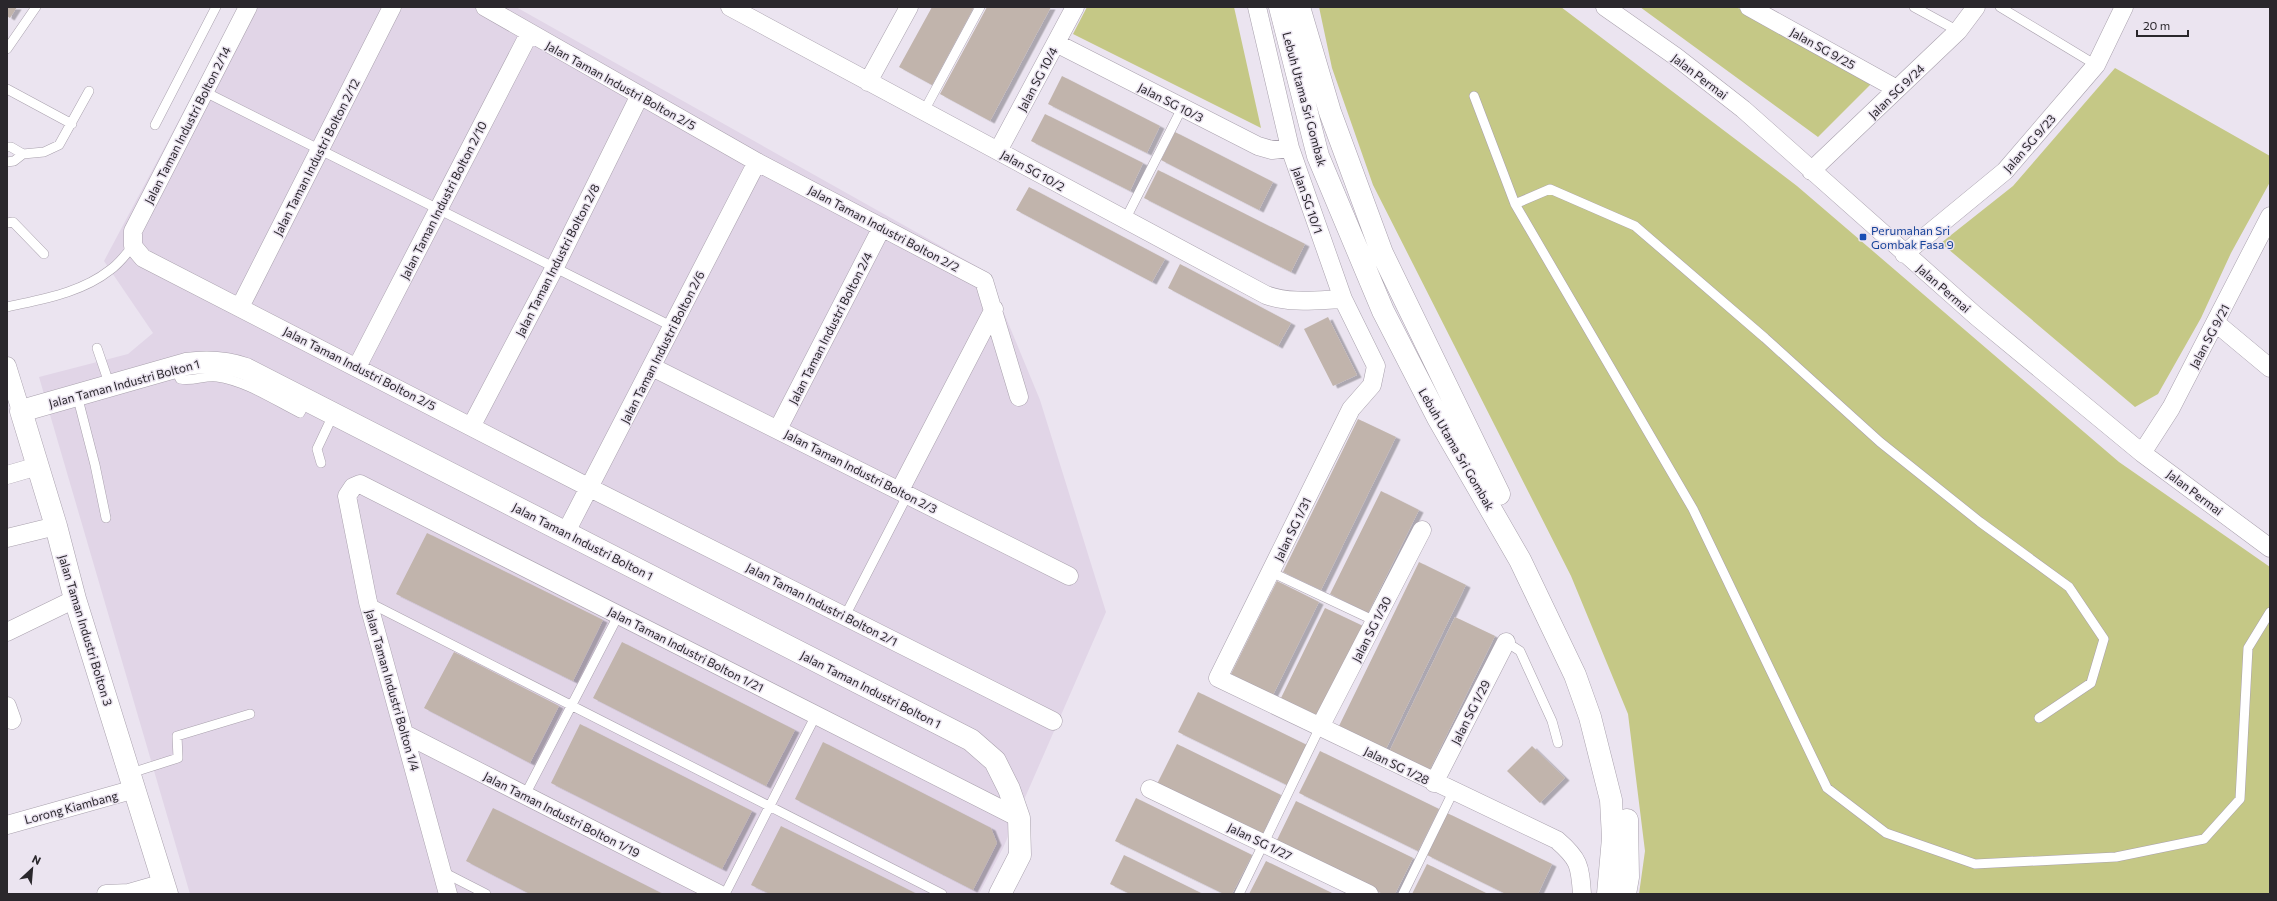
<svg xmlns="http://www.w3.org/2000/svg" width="2277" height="901" font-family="Commissioner,sans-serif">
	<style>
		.built { fill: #e1d5e7 }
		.green { fill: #c5c886 }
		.building { fill: #c1b4ac; filter: url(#shadow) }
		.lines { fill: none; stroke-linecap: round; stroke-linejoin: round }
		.service-casing { stroke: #a9a1ad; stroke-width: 10 }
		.minor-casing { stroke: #a9a1ad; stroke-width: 19 }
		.tertiary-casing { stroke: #a9a1ad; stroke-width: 23 }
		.service { stroke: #fff; stroke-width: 9 }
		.minor { stroke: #fff; stroke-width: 18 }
		.tertiary { stroke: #fff; stroke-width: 22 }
		.transit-dot { fill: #1a4fb4; stroke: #ebe4f0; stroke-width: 1.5 }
		.labels { text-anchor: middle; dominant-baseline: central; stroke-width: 3; stroke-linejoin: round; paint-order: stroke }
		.street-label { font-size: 12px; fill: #2a272c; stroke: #ebe4f0 }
		.transit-label { font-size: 12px; fill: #164399; stroke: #ebe4f0; text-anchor: start }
	</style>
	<defs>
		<filter id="shadow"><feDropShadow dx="4.5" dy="2.5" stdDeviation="0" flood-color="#0004"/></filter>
	</defs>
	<rect width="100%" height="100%" fill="#ebe4f0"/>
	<path class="built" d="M239,7H516L987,272L1040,400L1106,612L1003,848L979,894H190L39,377L128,354L153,333L104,261Z"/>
	<path class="green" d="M1087,7H1234L1261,128L1073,34Z
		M1319,7H1561L1797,186L2119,462L2270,567V894H1639L1645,851L1628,714L1571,576L1373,185L1332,68Z
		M1640,7H1736L1773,25L1873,82L1818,137Z
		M2115,68L2270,156V182L2231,253L2201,318L2158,394L2135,407L1941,243L2013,186Z"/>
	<path class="building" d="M7,7H17L10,18L7,16Z
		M932,7H974L932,85L899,67Z
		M987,7H1051L990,121L940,94Z
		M1062,76L1160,126L1147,153L1048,104Z
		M1045,114L1143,163L1130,191L1031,141Z
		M1175,132L1273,182L1259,210L1161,160Z
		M1158,170L1305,244L1291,272L1144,198Z
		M1029,187L1165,259L1152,282L1016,210Z
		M1180,264L1291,323L1278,346L1168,288Z
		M1328,317L1357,375L1333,386L1304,329Z
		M1358,419L1396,437L1321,590L1283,572Z
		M1381,491L1419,510L1368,613L1330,594Z
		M427,533L603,620L573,681L396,594Z
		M1419,562L1466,585L1385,751L1338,728Z
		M1277,581L1319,602L1273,695L1231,674Z
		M1325,608L1363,626L1319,716L1281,698Z
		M1455,617L1495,636L1429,771L1389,752Z
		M622,642L795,730L766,786L593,698Z
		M454,652L559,706L530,763L424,708Z
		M1198,692L1307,745L1287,785L1178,732Z
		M580,724L752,811L722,869L551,783Z
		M823,742L991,828L997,843L973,890L795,799Z
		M1177,744L1281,795L1262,835L1157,784Z
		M1532,746L1565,778L1540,803L1507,771Z
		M1320,751L1439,809L1418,851L1299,793Z
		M1136,798L1252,855L1232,894H1224L1115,841Z
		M1296,801L1413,858L1395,894H1383L1276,842Z
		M493,808L663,894H530L466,861Z
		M1447,813L1552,864L1538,894H1506L1427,855Z
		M781,826L917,894H770L751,885Z
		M1124,855L1203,894H1130L1110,884Z
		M1266,861L1334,894H1249Z
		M1427,864L1488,894H1412Z"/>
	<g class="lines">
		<defs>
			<path id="service" d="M1914,7L1958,31
				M2000,7L2096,65
				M7,49L36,7
				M7,89L72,124
				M203,91L673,327
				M1474,96L1515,204
				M924,111L980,7
				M155,125L216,7
				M7,147H11L23,154
				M7,162L14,161L23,154L44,152L59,145L89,91
				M1125,220L1182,108
				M7,223L13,222L44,254
				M7,307C42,299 81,293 110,270C119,264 126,254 133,246
				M97,348L110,386
				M175,368L180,379C193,382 205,375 217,377C246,381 274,400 300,413L307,400
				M77,395L95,465L106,518
				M321,463L317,449L334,413
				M1271,572L1375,621
				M368,602L942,894
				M845,616L908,494
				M1506,642L1520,651L1552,721L1558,743
				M2039,718L2091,683L2104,639L2069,587L1980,522L1880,442L1765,338L1635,226L1550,189L1515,204L1693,509L1827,788L1886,833L1975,864L2116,857L2204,839L2240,799L2248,648L2270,612
				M131,773L178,758L177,736L250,714
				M525,795L619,614
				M443,872L486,894
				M725,894L816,715
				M1239,894L1320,727
				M1403,894L1453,792"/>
			<path id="minor" d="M248,7L133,231V246L143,258L590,488L1053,721
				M485,7L757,162L984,281L1019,397
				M730,7L1266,295C1290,304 1318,300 1343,299
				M1257,7L1290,148L1343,299L1376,366L1372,385L1351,409L1218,678L1557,840C1579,859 1580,865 1582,894
				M1605,7L1675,56L1743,109L1976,316L2142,453L2270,548
				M1749,7L1897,89
				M1056,43L1258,146L1272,150L1290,148
				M868,82L909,7
				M998,151L1075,7
				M1811,171L1958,31L1976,7
				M1904,254L2005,171L2096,65L2124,7
				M240,307L392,7
				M2216,323L2270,368
				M7,366L21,411
				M357,367L529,34
				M652,367L1069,576
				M472,425L555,267L640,95
				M778,429L882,227
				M2142,453L2171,408L2270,216
				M7,475L38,466
				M900,490L994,309
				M566,532L757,162
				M7,538L56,526
				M7,632L75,599
				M7,706L12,720
				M1320,727L1422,530
				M405,734L719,894
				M1434,783L1506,642
				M1150,789L1369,894
				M7,825L135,789
				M106,894L129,893L164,883
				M448,894L368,602L347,496L353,487L360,484L1019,818"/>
			<path id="tertiary" d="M1280,7L1318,156L1383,311L1438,418L1520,560L1575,675L1590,717L1611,800L1613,838L1608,894
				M1299,7L1330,112L1382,253L1499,494
				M167,894L75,599L56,526L21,411L186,364C208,361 226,362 246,369L971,740L995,761L1009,789L1019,818L1020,855L1000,894
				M1625,894L1628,877L1627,820"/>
		</defs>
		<use href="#service" class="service-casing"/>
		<use href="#minor" class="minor-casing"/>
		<use href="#tertiary" class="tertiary-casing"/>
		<use href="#service" class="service"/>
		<use href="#minor" class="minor"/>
		<use href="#tertiary" class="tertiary"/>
	</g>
	<rect class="transit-dot" x="1859" y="233" width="8" height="8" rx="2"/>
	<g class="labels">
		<g class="street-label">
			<text transform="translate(1823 48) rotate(29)">Jalan SG 9/25</text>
			<text transform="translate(1700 76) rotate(37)">Jalan Permai</text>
			<text transform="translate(1037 79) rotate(-62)">Jalan SG 10/4</text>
			<text transform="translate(621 85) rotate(29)">Jalan Taman Industri Bolton 2/5</text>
			<text transform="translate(1896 91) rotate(-44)">Jalan SG 9/24</text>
			<text transform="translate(1305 99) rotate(75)">Lebuh Utama Sri Gombak</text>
			<text transform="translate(1171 102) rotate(27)">Jalan SG 10/3</text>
			<text transform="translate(187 125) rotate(-63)">Jalan Taman Industri Bolton 2/14</text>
			<text transform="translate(2029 143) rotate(-49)">Jalan SG 9/23</text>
			<text transform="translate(316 157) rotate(-63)">Jalan Taman Industri Bolton 2/12</text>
			<text transform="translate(1033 170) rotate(29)">Jalan SG 10/2</text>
			<text transform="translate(443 200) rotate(-63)">Jalan Taman Industri Bolton 2/10</text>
			<text transform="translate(1308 200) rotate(71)">Jalan SG 10/1</text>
			<text transform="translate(884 228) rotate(28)">Jalan Taman Industri Bolton 2/2</text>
			<text transform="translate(557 260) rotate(-63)">Jalan Taman Industri Bolton 2/8</text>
			<text transform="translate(1944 288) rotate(41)">Jalan Permai</text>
			<text transform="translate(830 328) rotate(-63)">Jalan Taman Industri Bolton 2/4</text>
			<text transform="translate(2209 336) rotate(-62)">Jalan SG 9/21</text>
			<text transform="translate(662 347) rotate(-63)">Jalan Taman Industri Bolton 2/6</text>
			<text transform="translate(360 368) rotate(27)">Jalan Taman Industri Bolton 2/5</text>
			<text transform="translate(124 383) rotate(-15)">Jalan Taman Industri Bolton 1</text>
			<text transform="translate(1457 449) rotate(60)">Lebuh Utama Sri Gombak</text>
			<text transform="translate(861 471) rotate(27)">Jalan Taman Industri Bolton 2/3</text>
			<text transform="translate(2195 492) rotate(37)">Jalan Permai</text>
			<text transform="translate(1292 529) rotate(-64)">Jalan SG 1/31</text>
			<text transform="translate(583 541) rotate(27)">Jalan Taman Industri Bolton 1</text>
			<text transform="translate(822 604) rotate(27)">Jalan Taman Industri Bolton 2/1</text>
			<text transform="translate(1371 629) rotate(-63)">Jalan SG 1/30</text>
			<text transform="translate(86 630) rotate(73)">Jalan Taman Industri Bolton 3</text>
			<text transform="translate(686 649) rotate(27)">Jalan Taman Industri Bolton 1/21</text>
			<text transform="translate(871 689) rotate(27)">Jalan Taman Industri Bolton 1</text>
			<text transform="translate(393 690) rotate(74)">Jalan Taman Industri Bolton 1/4</text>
			<text transform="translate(1470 712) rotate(-63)">Jalan SG 1/29</text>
			<text transform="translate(1397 765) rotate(26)">Jalan SG 1/28</text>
			<text transform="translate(71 807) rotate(-15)">Lorong Kiambang</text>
			<text transform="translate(562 814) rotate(27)">Jalan Taman Industri Bolton 1/19</text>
			<text transform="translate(1260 841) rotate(26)">Jalan SG 1/27</text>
		</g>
		<g class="transit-label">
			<text x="1871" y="230">Perumahan Sri<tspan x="1871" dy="14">Gombak Fasa 9</tspan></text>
		</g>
	</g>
	<rect width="2277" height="901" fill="none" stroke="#2a272c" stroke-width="16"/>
	<g transform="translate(32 869) rotate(26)" stroke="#ebe4f0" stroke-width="3" paint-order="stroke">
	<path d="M0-3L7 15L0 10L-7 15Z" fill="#2a272c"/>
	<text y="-6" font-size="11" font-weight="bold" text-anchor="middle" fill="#2a272c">N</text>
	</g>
	<path d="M2137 30v6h51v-6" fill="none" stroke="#2a272c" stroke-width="2"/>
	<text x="2143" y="30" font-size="12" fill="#2a272c" stroke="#ebe4f0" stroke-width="3" paint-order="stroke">20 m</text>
</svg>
